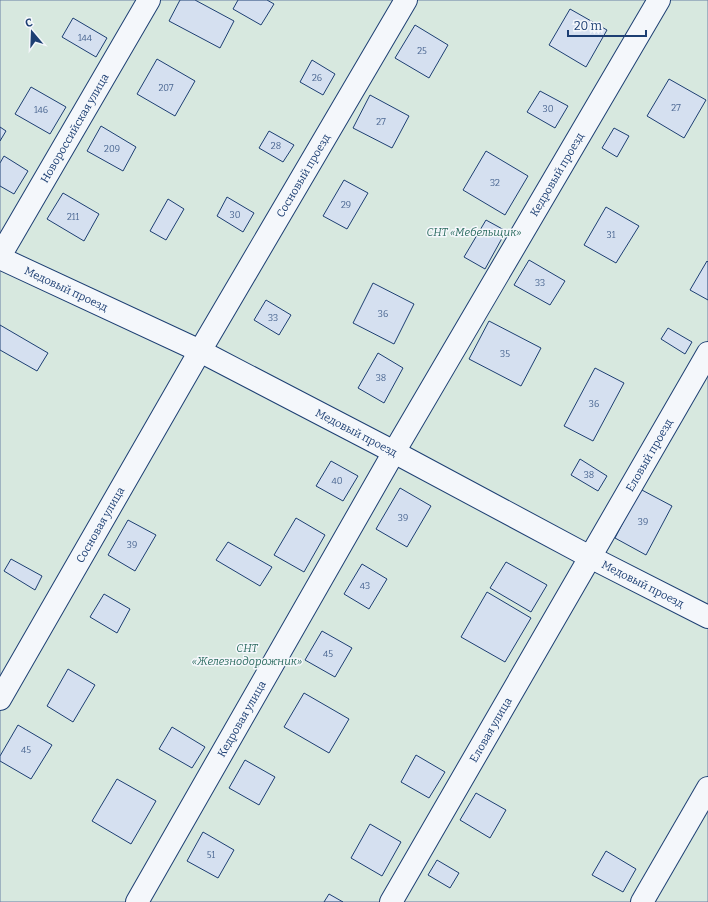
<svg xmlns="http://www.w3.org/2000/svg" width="708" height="902" font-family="Bitter,serif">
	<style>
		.green { fill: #d7e8df; stroke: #687fa3 }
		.building { fill: #d5e0f0; stroke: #1d3f73 }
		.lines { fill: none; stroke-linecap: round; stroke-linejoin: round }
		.minor-casing { stroke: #1d3f73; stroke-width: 24 }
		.minor { stroke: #f4f7fb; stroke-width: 22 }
		.labels { text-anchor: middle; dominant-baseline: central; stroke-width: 3; stroke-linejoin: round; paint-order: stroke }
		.number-label { font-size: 9px; fill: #4b6792 }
		.street-label { font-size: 11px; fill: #1d3f73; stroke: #f4f7fb }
		.park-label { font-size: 11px; font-style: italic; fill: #2c6c60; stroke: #f4f7fb }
	</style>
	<rect width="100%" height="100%" fill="#f4f7fb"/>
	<path class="green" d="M0,0H708V902H0Z"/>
	<path class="building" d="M180,0H195L234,21L220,48L169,21Z
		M238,0H267L274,4L261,25L233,9Z
		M570,9L607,30L586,67L549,45Z
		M73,18L107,38L96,57L62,37Z
		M415,25L448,45L429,78L395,58Z
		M157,59L195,81L175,116L137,94Z
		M312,60L335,74L323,95L300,82Z
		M669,79L706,100L684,138L647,116Z
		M31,87L66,107L50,134L15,114Z
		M540,91L568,106L555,128L527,112Z
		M370,95L409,116L392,148L353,128Z
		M101,126L136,147L123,171L87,151Z
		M0,127L6,131L0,141Z
		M614,128L629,136L617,157L602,148Z
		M269,131L294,145L283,162L259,148Z
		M486,151L528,176L505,215L463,190Z
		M4,156L28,171L14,194L0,186V163Z
		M344,180L368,193L347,229L323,216Z
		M63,193L99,214L84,241L47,219Z
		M227,197L254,213L243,232L217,216Z
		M168,199L184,209L166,240L150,231Z
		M606,207L639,226L616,263L584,245Z
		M486,220L506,231L485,269L464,257Z
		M529,260L565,281L550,305L514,285Z
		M707,261L708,262V300L690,290Z
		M373,283L414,304L394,344L353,323Z
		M266,300L291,315L279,335L254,320Z
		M489,321L541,348L521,386L469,359Z
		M0,325L48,353L37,371L0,350Z
		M668,328L692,342L685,354L661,339Z
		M378,353L403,368L384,403L358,388Z
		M595,368L624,383L593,441L564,426Z
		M580,459L607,476L598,491L571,475Z
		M331,461L358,476L343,501L316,486Z
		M400,488L431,506L407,547L376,529Z
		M640,489L672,506L646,555L615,538Z
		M296,518L325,535L304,572L274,555Z
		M128,520L156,535L135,571L108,555Z
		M228,542L272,567L260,586L216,560Z
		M11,559L42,576L35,590L4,571Z
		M506,562L547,585L531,612L490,588Z
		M362,564L387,579L369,609L344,594Z
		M487,592L531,618L505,662L461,637Z
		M104,594L130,609L117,633L90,617Z
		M322,631L352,648L335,677L305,660Z
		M68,669L95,685L73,722L47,706Z
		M304,693L349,719L329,753L284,727Z
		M18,725L52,745L31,779L0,761V756Z
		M172,727L205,747L192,768L159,749Z
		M416,755L445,772L429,798L401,782Z
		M245,760L275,777L259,805L229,788Z
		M117,779L156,801L131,844L92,821Z
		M476,793L506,810L490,838L460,820Z
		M370,824L401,842L382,876L351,858Z
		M203,832L234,850L218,878L187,861Z
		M606,851L636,869L623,892L592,875Z
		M437,860L459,873L450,888L428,875Z
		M329,894L343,902H324Z"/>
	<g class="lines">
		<defs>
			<g id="minor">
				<path id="s1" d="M0,256L149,0"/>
				<path id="s2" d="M0,258L200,351L394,452L590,557L708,617"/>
				<path id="s3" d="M0,699L200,351L406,0"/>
				<path id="s4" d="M137,902L394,452L659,0"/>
				<path id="s5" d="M391,902L708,353"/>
				<path d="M642,902L708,788"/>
			</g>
		</defs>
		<use href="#minor" class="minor-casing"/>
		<use href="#minor" class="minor"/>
	</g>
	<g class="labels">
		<g class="number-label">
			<text x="85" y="38">144</text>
			<text x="422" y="51">25</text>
			<text x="317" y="78">26</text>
			<text x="166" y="88">207</text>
			<text x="676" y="108">27</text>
			<text x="548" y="109">30</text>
			<text x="41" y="110">146</text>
			<text x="381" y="122">27</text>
			<text x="276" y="146">28</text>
			<text x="112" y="149">209</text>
			<text x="495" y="183">32</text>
			<text x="346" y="205">29</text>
			<text x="235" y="215">30</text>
			<text x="73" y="217">211</text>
			<text x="611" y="235">31</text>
			<text x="540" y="283">33</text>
			<text x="383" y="314">36</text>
			<text x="273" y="318">33</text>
			<text x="505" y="354">35</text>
			<text x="381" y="378">38</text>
			<text x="594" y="404">36</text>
			<text x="589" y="475">38</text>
			<text x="337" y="481">40</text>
			<text x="403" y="518">39</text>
			<text x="643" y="522">39</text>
			<text x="132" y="545">39</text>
			<text x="365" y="586">43</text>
			<text x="328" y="654">45</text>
			<text x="26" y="750">45</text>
			<text x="211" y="855">51</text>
		</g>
		<g class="street-label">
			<text stroke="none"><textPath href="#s1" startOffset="148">Новороссийская улица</textPath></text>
			<text stroke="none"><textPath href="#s4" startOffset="840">Кедровый проезд</textPath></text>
			<text stroke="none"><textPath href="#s3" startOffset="605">Сосновый проезд</textPath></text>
			<text stroke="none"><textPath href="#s2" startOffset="73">Медовый проезд</textPath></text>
			<text stroke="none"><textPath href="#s2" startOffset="397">Медовый проезд</textPath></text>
			<text stroke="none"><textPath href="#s5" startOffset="516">Еловый проезд</textPath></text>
			<text stroke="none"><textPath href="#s3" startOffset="201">Сосновая улица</textPath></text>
			<text stroke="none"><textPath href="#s2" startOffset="721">Медовый проезд</textPath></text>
			<text stroke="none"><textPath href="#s4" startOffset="211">Кедровая улица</textPath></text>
			<text stroke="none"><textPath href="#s5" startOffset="199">Еловая улица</textPath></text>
		</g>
		<g class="park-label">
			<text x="474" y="232">СНТ «Мебельщик»</text>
			<text x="247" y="648">СНТ<tspan x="247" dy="13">«Железнодорожник»</tspan></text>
		</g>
	</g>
	<g transform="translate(32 32) rotate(341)" stroke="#f4f7fb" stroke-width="3" paint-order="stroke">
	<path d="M0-3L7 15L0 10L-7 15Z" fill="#1d3f73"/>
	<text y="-6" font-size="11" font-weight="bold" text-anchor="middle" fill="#1d3f73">С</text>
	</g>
	<path d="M568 30v6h78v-6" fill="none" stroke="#1d3f73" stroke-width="2"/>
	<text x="574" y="30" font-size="12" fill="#1d3f73" stroke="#f4f7fb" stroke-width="3" paint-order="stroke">20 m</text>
</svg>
